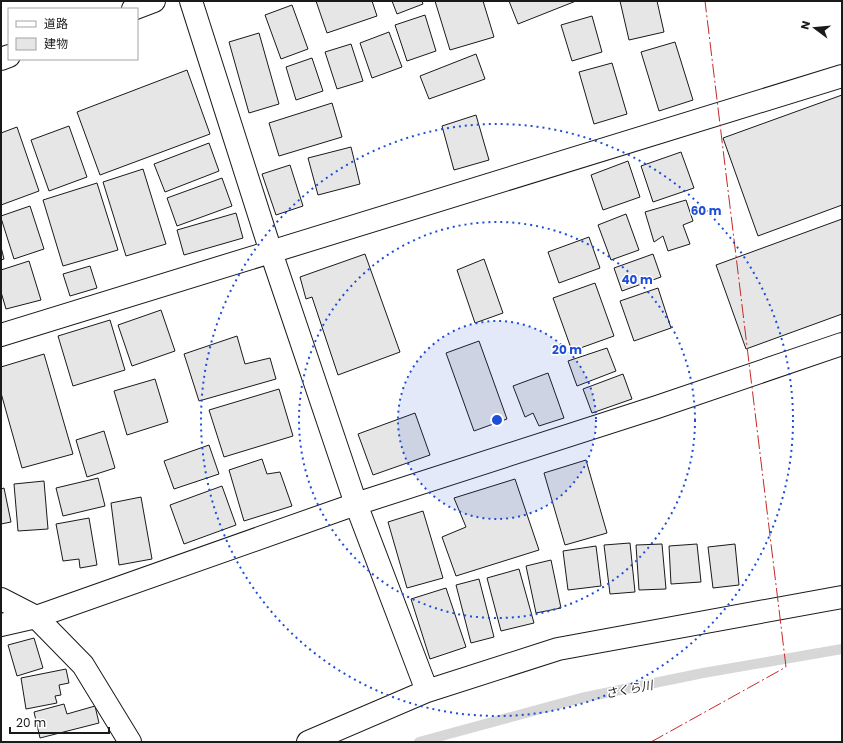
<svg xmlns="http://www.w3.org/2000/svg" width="843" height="743" font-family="Poppins,'Noto Sans JP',sans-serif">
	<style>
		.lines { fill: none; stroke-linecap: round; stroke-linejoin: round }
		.stream { stroke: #d7d7d7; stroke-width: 10 }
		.building { fill: #e6e6e6; stroke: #1a1a1a }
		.minor-casing { stroke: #1a1a1a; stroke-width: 24 }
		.minor { stroke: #fff; stroke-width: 22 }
		.power { stroke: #c62828; stroke-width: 1; stroke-dasharray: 14 3 2 3; stroke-linecap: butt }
		.ring { fill: none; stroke: #1d4ed8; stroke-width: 2; stroke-dasharray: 2 4 }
		.labels { text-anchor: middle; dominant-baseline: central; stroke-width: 3; stroke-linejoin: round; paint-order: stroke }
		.water-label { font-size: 12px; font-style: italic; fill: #1a1a1a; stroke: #fff }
		.centre { fill: #1d4ed8; stroke: #fff; stroke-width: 2 }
		.ring-label { font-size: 12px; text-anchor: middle; font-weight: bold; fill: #1d4ed8; stroke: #fff; stroke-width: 3; stroke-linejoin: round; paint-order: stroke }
	</style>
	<rect width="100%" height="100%" fill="#fff"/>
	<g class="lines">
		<path class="stream" d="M419,742L581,698L703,673L842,649"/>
	</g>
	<path class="building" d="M316,1H372L377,16L327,33Z
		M392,1H422L423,4L397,14Z
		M435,1H483L494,37L450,50Z
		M509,1H576L518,24Z
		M620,1H657L664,32L629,40Z
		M292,5L308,49L281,59L265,15Z
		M425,15L436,51L407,61L395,25Z
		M592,16L602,52L572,61L561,25Z
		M389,32L402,67L372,78L360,43Z
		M259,33L279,104L249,113L229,42Z
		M675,42L693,100L659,111L641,52Z
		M351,44L363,81L337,89L325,52Z
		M476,54L485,79L429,99L420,76Z
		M312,58L323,91L296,100L286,67Z
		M612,63L627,114L594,124L579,72Z
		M187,70L210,134L100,175L77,112Z
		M842,95V205L758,236L723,138Z
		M332,103L342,137L279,156L269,123Z
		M476,115L489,160L454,170L442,126Z
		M69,126L87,177L49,191L31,140Z
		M17,127L39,191L1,205V133Z
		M209,143L219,171L165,192L154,164Z
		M351,147L360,184L318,195L308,158Z
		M681,152L694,188L653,202L641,166Z
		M628,161L640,197L603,210L591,175Z
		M290,165L303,206L276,215L262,174Z
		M143,169L166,244L126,256L103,182Z
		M222,178L232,206L177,226L167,198Z
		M97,183L118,250L63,266L43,200Z
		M686,200L693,221L683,225L690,244L668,251L663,236L654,242L645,212Z
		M30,206L44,249L14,259L1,218V216Z
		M236,213L243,238L184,255L177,230Z
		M626,214L639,250L611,260L598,225Z
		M842,219V314L746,349L716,265Z
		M589,237L600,268L559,283L548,252Z
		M1,247L4,259L1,260Z
		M365,254L400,352L338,375L312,297L306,299L300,277Z
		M653,254L661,277L622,291L614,268Z
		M484,259L503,313L475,323L457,270Z
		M29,261L41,300L6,309L1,292V270Z
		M90,266L97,288L70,296L63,274Z
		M595,283L614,336L572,351L553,298Z
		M658,288L671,328L634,341L620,301Z
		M161,310L175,351L132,366L118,325Z
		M110,320L125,370L73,386L58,336Z
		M237,336L245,364L270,358L276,379L199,401L184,354Z
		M479,341L507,419L474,431L446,353Z
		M607,348L616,371L577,386L568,361Z
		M44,354L73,454L22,468L1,393V367Z
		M548,373L564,418L539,426L533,413L525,417L513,386Z
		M623,374L632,399L592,413L583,389Z
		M155,379L168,422L127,435L114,391Z
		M279,389L293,436L224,457L209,410Z
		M415,413L430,455L373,475L358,434Z
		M104,431L115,468L87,477L76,440Z
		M209,445L219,474L174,489L164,461Z
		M262,459L267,474L280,472L292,506L244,521L229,470Z
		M586,460L607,533L565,545L544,473Z
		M98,478L105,506L63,516L56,488Z
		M515,479L539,550L456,576L442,537L466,527L454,498Z
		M44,481L48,529L18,531L14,484Z
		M222,486L236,525L184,544L170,505Z
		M4,488L11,522L1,524V489Z
		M141,497L152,559L119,565L111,503Z
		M423,511L443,578L407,588L388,522Z
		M89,518L97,565L80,568L79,559L63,561L56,524Z
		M630,543L635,592L610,594L604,545Z
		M662,544L666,589L639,590L636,545Z
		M697,544L701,582L671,584L669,546Z
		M735,544L739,585L713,588L708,547Z
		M596,546L601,586L568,590L563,551Z
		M551,560L561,608L536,613L526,566Z
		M519,569L534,623L501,631L487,578Z
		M479,579L494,637L471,643L456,585Z
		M446,588L466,647L430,659L411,599Z
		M34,638L43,668L17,676L8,645Z
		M66,669L69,683L59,685L61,695L55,696L57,703L26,709L21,678Z
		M64,704L67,714L95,706L99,723L40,738L34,712Z"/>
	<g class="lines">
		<defs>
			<path id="minor" d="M191,1L271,252L356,504L427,691
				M133,9L154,1
				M1,59L9,56
				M1,335L842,76
				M1,599L36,617L83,665L130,742
				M1,625L36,617L356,504L657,407L842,344
				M308,742L427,691L558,649L842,597"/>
		</defs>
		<use href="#minor" class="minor-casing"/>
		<use href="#minor" class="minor"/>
		<path class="power" d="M651,742L786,667L705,1"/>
	</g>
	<circle cx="497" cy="420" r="99" fill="#1d4ed8" fill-opacity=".12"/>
	<g class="ring">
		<circle cx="497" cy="420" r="99"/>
		<circle cx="497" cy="420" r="198"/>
		<circle cx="497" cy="420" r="296"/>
	</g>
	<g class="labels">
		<g class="water-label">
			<text transform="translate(629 689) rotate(-11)">さくら川</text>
		</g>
	</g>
	<circle cx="497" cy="420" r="6" class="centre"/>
	<g class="ring-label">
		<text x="706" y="215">60 m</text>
		<text x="637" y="284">40 m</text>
		<text x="567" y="354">20 m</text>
	</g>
	<rect width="843" height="743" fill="none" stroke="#1a1a1a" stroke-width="4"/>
	<rect x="8" y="8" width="130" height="52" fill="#ffffff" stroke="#a3a3a3"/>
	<rect x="16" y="21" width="20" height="6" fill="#ffffff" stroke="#a3a3a3"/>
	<text x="44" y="28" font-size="12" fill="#1a1a1a">道路</text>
	<rect x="16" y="38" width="20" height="12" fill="#e6e6e6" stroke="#a3a3a3"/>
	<text x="44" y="48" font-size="12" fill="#1a1a1a">建物</text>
	<g transform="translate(815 28) rotate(286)" stroke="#ffffff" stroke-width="3" paint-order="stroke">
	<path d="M0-3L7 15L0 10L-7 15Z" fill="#1a1a1a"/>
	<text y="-6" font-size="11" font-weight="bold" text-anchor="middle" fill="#1a1a1a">N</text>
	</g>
	<path d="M10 727v6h99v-6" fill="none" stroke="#1a1a1a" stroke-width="2"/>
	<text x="16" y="727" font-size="12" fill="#1a1a1a" stroke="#ffffff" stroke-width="3" paint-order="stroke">20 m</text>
</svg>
